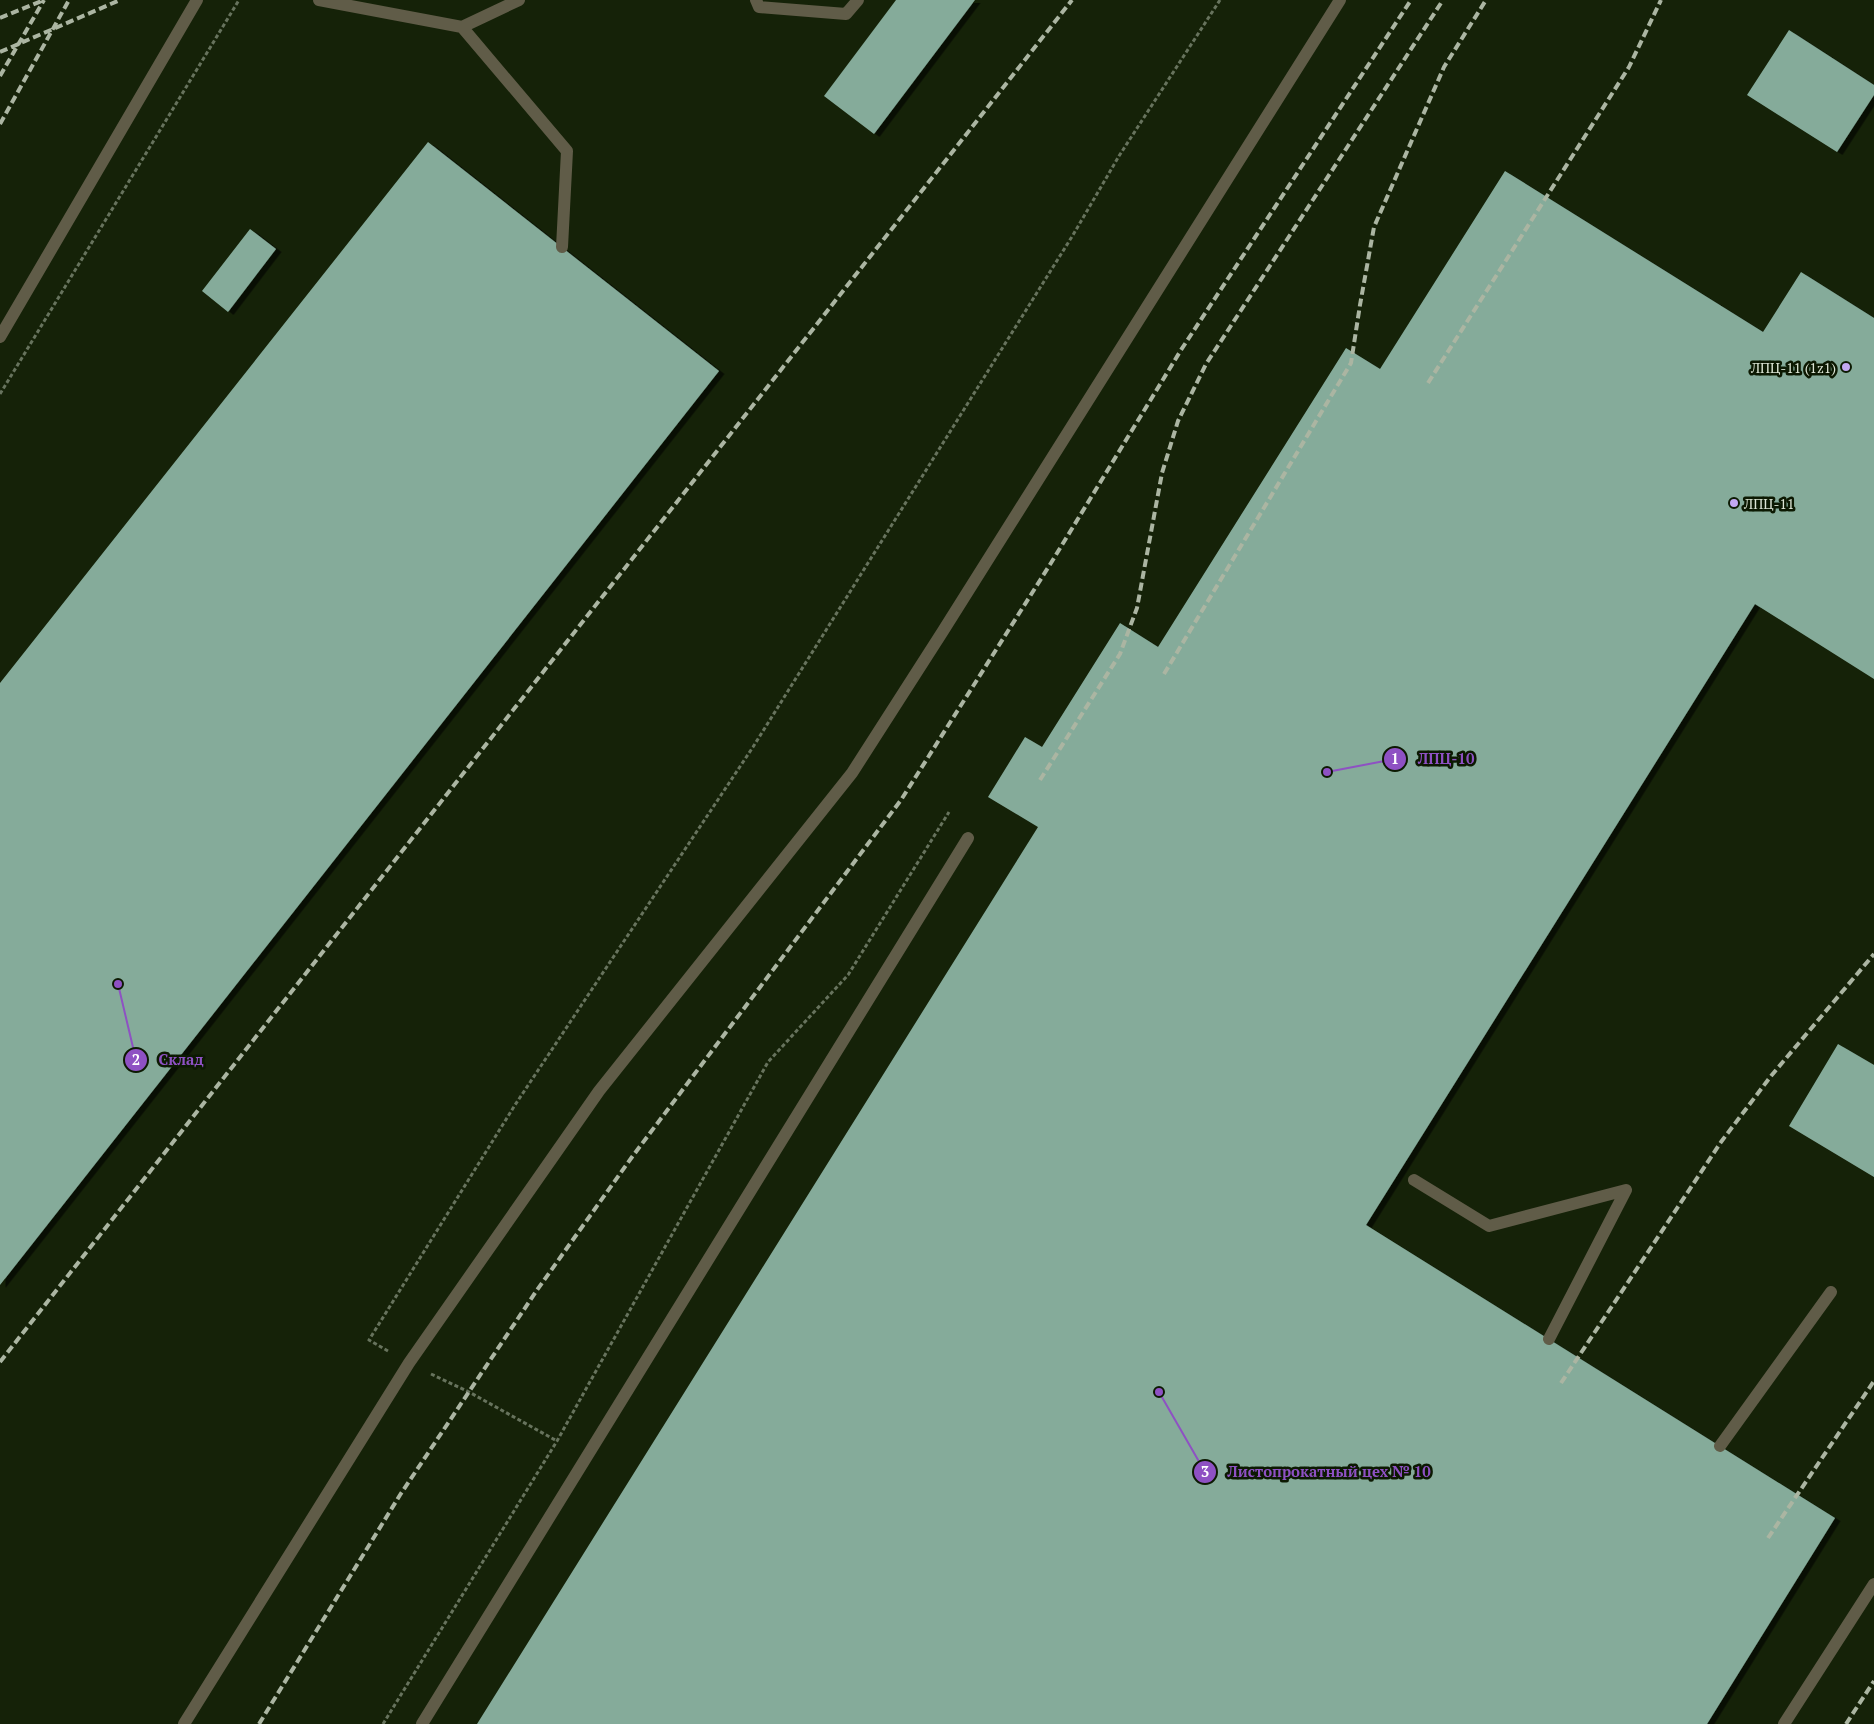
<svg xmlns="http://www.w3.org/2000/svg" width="1874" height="1724" font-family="'PT Serif',serif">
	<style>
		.building { fill: #85ab9a; filter: url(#shadow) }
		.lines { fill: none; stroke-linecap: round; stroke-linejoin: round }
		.path { stroke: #67735d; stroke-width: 3; stroke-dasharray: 4 2.5; stroke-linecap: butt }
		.lane { stroke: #605c48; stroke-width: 12 }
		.rail { stroke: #abb5a2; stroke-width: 4; stroke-dasharray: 8 4; stroke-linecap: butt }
		.poi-dot { fill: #c2a8f2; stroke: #0c1902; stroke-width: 2 }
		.labels { text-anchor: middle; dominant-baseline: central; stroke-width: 5; stroke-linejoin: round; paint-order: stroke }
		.poi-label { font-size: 14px; fill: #dce5d5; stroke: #0c1902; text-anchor: end }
		.leader { fill: none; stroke: #8e51c3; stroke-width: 2 }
		.callout-dot { fill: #8e51c3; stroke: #0c1902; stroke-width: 2 }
		.mark-label { font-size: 15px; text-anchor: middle; font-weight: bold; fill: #fff }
		.callout-label { font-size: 15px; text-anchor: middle; font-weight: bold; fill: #8e51c3; stroke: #0c1902; stroke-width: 5; stroke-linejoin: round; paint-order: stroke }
	</style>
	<defs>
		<filter id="shadow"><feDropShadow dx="5.5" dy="3" stdDeviation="0" flood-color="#0009"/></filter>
	</defs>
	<rect width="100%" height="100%" fill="#152208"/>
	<path class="building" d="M896,0H975L874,134L824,96Z
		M1789,30L1874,85V95L1837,152L1747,95Z
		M428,142L719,371L0,1285V683Z
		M1505,171L1763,332L1801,272L1874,318V679L1755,604L1366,1225L1835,1518L1707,1724H477L1038,827L988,797L1025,737L1042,747L1120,623L1158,647L1346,348L1380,369Z
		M250,229L276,249L228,312L202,291Z
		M1838,1044L1874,1065V1177L1789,1126Z"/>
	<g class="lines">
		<path class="path" d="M0,394L239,0
			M388,1351L369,1340L515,1105L753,747L1073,235L1119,156L1220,0
			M431,1374L469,1392L557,1441
			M383,1724L557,1441L768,1062L848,975L949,812"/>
		<path class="lane" d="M319,0L462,27L519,0
			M756,0L759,7L846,14L858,0
			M462,27L567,151L562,247
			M0,337L197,0
			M1414,1180L1489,1226L1626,1190L1549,1339
			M1720,1446L1831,1292
			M184,1724L409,1363L599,1091L852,773L943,631L1340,0
			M422,1724L968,838
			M1784,1724L1874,1584"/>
		<path class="rail" d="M0,18L44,0
			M0,52L120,0
			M0,76L44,0
			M0,124L69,0
			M1428,383L1629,67L1661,0
			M1164,674L1351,363L1360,305L1374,227L1444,67L1486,0
			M1040,780L1120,654L1137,608L1162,473L1178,421L1206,364L1443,0
			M0,1362L1072,0
			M1561,1383L1721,1142L1771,1076L1874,954
			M1768,1538L1874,1381
			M259,1724L400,1495L537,1290L632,1157L901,800L1051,563L1181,350L1411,0
			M1846,1724L1874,1681"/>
	</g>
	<g class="poi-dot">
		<circle cx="1846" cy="367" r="5"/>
		<circle cx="1734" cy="503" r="5"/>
	</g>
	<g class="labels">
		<g class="poi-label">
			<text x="1836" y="367">ЛПЦ-11 (1z1)</text>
			<text x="1744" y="503" text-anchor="start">ЛПЦ-11</text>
		</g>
	</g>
	<path class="leader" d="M1327 772L1395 759M118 984L136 1060M1159 1392L1205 1472"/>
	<g class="callout-dot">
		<circle cx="1327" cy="772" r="5"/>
		<circle cx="118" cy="984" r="5"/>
		<circle cx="1159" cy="1392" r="5"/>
		<circle cx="1395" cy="759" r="12"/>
		<circle cx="136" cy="1060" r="12"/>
		<circle cx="1205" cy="1472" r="12"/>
	</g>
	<g class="mark-label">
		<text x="1395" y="764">1</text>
		<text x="136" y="1065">2</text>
		<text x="1205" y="1477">3</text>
	</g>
	<g class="callout-label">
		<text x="1446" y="764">ЛПЦ-10</text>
		<text x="181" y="1065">Склад</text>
		<text x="1329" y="1477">Листопрокатный цех № 10</text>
	</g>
</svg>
